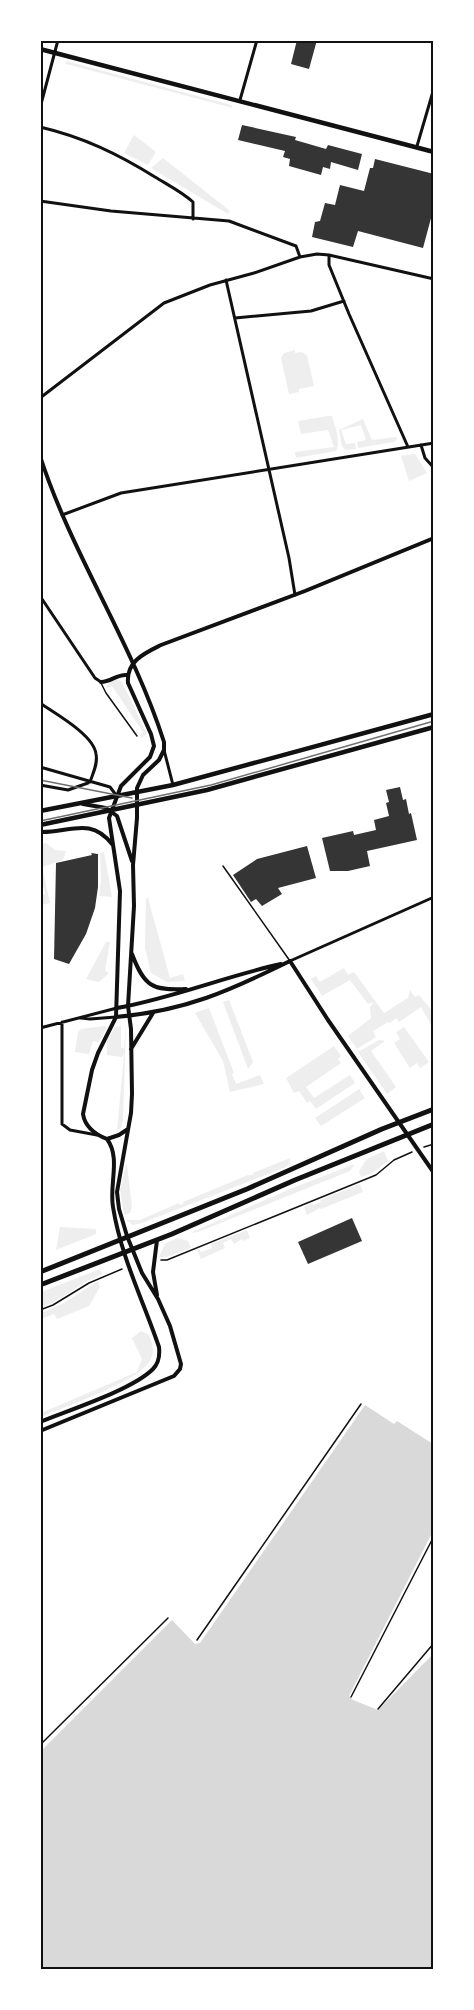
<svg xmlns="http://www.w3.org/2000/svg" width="474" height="2010" font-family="'Asap Condensed',sans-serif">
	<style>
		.green { fill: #eee }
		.water { fill: #d9d9d9 }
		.building { fill: #353535 }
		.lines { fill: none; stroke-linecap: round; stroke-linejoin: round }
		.path { stroke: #111; stroke-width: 1.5 }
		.service { stroke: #111; stroke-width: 1.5 }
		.minor { stroke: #111; stroke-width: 3 }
		.tertiary { stroke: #111; stroke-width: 4 }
		.secondary { stroke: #111; stroke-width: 4.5 }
		.primary { stroke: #111; stroke-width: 5 }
		.tram { stroke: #707070; stroke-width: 1.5 }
		.neatline { fill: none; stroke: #111; stroke-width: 2 }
	</style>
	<rect width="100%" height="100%" fill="#fff"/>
	<path class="green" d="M66,61L231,105L233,108L66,64Z
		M134,135L156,152L148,165L124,153Z
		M163,158L230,211L228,214L151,168Z
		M295,350V353L302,352L307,356L314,386L299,389V392L289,394L281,358L284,353Z
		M328,416H332C335,427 341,441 336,451L296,458L295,452L334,447L328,430L301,434L298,421Z
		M363,419L372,440L396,437L397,440L393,442L358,448L357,442L366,440L361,425L341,430L346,444L355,443L356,449L345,450L342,446L339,430Z
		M415,454L427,473L409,481L401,456Z
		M117,679L122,682L147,734L141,738L140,735L143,732L112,686L106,688L108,684Z
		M46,843L55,850L66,851L63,860L42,867L50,903L41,905V896L45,894L44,888L41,886V844Z
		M104,852L112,897L99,896L101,881L100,853Z
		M146,898H148L170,978L183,974L185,981L167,982L151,973L145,948Z
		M106,942H110L105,971L109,973L99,982L86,979Z
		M344,968L348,975L354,972L384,1013L408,998L410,990L415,997L419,995L433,1012V1028L421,1007L399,1022L396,1018L390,1023L388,1022L373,1031L376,1037L357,1049L348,1036L371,1018L370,1007L374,1002L368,1004L350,980L322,996L311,979L316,976L320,982Z
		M229,1000L253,1062L248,1069L223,1002Z
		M209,1008L234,1073L232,1074L236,1084L260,1075L264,1084L230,1092L223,1061L195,1013Z
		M126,1025L123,1120L121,1128L117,1132L124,1054L122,1057L107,1055V1041L115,1027L121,1026V1048H124Z
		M105,1026L107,1027L99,1042L93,1041L89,1054L75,1052L78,1032L81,1029Z
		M404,1027L429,1062L420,1068L417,1063L410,1068L394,1043L400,1039L396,1032Z
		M379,1040L385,1041L371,1051L396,1087L387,1094L358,1052Z
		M334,1046L341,1056L338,1059L341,1063L306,1087L314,1098L350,1075L355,1083L316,1109L310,1101L307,1103L299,1091L294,1093L286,1078Z
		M361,1088L360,1091L365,1098L321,1126L315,1118Z
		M384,1151L388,1161L371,1174L361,1177L359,1171L367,1159Z
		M290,1158V1163L286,1167L142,1223L133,1225L126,1220H140L179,1203L180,1205L184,1203L183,1202L248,1175H253V1173Z
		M126,1164L127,1165L132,1207L130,1213L124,1215L120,1190Z
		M355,1164L350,1171L198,1232L190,1233L290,1189Z
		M360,1184L363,1192L321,1209L320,1208L307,1215L304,1207L312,1203L313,1205L321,1202L320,1200Z
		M60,1227L96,1229V1234L56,1250Z
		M247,1230L250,1238L243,1241L242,1239L234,1244L231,1239L223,1243L225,1248L201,1259L197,1250L199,1249L201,1252L212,1248L211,1244Z
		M177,1238L188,1241L191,1248L167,1257H159L165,1244Z
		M100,1269L102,1274C80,1283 63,1299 41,1308V1292Z
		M98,1281L100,1287L89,1306L57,1319L54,1314L41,1319V1313L62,1304Z
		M141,1331L148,1334C153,1343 155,1352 150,1361C136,1383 66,1406 41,1417V1413L137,1372L142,1359L132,1338Z"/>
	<path class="water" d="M365,1405L394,1424L397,1421L433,1444V1531L349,1696L353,1700L378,1710L433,1654V1969H41V1751L172,1620L195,1644L200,1643Z"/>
	<path class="building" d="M297,40H317L309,69L291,64Z
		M242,125L296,137L295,140L326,149L328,145L362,154L358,170L331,162L330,169L323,167L321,175L289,166L290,159L283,157L285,151L238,140Z
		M375,159L434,174V207L423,248L358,231L353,247L312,237L315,222L320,221L325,203L335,205L340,185L364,191L370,168H373Z
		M400,787L403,800L406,799L409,814L411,813L417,840L367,851L370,866L348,871H330L322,838L353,831L354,835L376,830L374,820L389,816L386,803L389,802L386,790Z
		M307,846L316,878L278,888L282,894L262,906L256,899L251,902L233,875L257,859Z
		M91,853L98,854V887L95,908L86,934L69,964L54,959L56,863L92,855Z
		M352,1218L362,1241L308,1264L298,1242Z"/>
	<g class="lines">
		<path class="path" d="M424,1147L434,1144
			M161,1260H167L376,1175L394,1160L412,1152
			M40,1310L53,1305L89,1283L122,1269
			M197,1640L361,1404
			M351,1697L434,1536
			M378,1709L434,1643
			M40,1745L168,1618"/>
		<path class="service" d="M101,683L106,693L137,736
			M223,866L290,961"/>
		<path class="minor" d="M240,100L257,40
			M40,108L58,40
			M40,127C83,137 118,154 155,177C168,185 182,192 193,202V219
			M417,146L434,88
			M40,201L111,211L229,221L296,246L300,257
			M329,255V265L349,314L408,447
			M226,280L289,558L295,595
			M235,318L311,311L344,301
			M40,398L164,303L210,285L254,273L300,257L317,254L329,255L434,279
			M421,445L425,458L434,468
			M62,515L121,493L434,443
			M40,596L95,678L101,682
			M40,703C56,714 94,735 96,754C98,764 93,773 90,782
			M164,750L173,785
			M40,767L110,787L116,795
			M40,785L68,790L88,783
			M290,961L434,897
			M81,1018L90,1019L116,1017
			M62,1022V1124L70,1130L97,1135
			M40,1028L117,1008"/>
		<path class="tertiary" d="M40,456C72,555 132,642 164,742V750L159,760L143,775L137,788V818L133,865L134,906L128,1006L131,1029L132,1094L131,1113L117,1192L119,1209L127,1236L142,1273L158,1299L170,1326L181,1364L180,1369L174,1376L40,1431
			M101,682C111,682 117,674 127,675
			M83,804L106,808L117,816L132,861
			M40,832C69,833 90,816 112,844
			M132,954C144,986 152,991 186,989
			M290,961L328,1020L434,1173
			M117,1008C173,998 226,976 281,964
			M116,1017C185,1011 229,991 290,961
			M131,1049L153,1013
			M107,1139L119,1135L128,1129
			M157,1240L153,1272L157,1295
			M40,1422C69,1410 132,1390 153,1369C159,1363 160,1356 159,1347C143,1300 121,1257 113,1207C109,1184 121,1158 107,1139C94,1134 85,1127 83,1114L92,1070L98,1053L116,1017L120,891L109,818L121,786L150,757L154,746L151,734L128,683C126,661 145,653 161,645L305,591L434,538"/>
		<path class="secondary" d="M40,49L434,152
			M40,811L173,785L434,714
			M40,825L207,790L434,727"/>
		<path class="primary" d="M40,1272L247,1189L382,1129L434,1109
			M40,1285L172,1234L295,1180L434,1124"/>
		<path class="tram" d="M40,780L132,798
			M40,821L211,785L434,721"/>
	</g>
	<rect width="474" height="2010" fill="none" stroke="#ffffff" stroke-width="84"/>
	<rect x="42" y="42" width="390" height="1926" class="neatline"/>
</svg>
